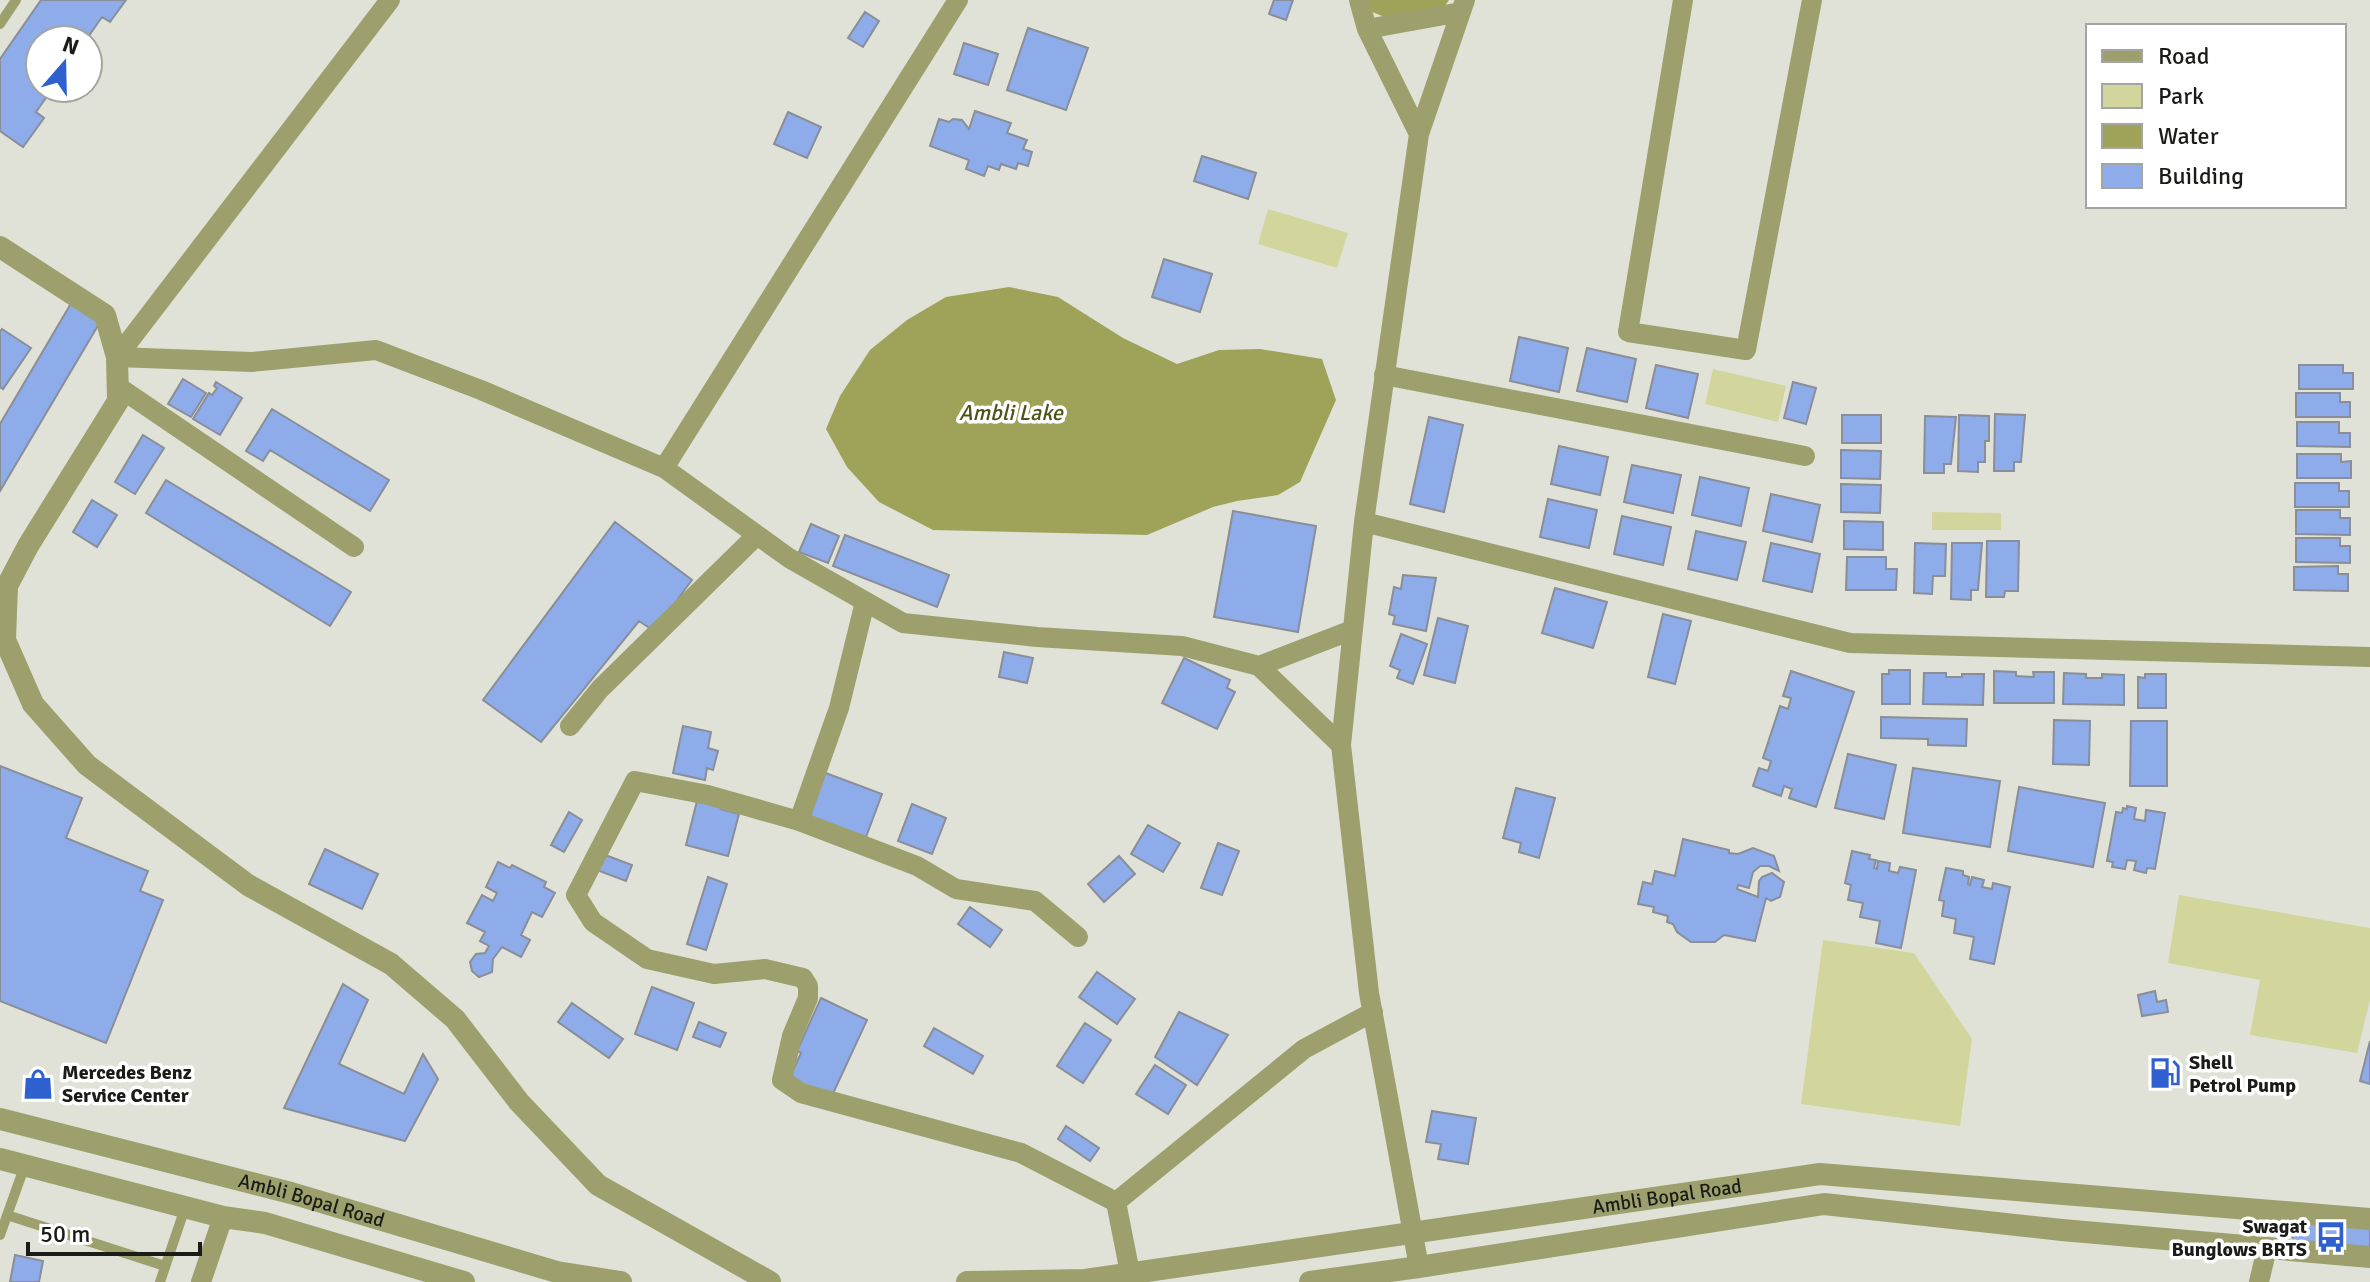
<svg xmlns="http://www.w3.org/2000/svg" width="2370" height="1282" font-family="Signika,sans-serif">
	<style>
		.green { fill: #d2d69d }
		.water { fill: #9fa259 }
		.building { fill: #8dace9; stroke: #898e98; stroke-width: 2 }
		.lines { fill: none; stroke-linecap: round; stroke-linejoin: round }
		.service { stroke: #9da06d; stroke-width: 10 }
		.minor { stroke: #9da06d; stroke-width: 20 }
		.tertiary { stroke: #9da06d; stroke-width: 22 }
		.labels { text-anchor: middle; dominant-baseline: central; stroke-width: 7; stroke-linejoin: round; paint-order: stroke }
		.poi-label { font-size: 20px; font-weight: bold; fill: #1b1c18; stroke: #fff; text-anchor: start }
		.street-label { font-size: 20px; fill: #1b1c18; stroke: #fff }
		.water-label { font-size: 22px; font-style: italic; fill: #50521c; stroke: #fff }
	</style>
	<rect width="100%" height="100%" fill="#e1e2d7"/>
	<path class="green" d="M1268,209L1348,233L1337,268L1258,244Z
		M1713,369L1786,386L1778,422L1705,404Z
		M1932,512L2001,513V530H1932Z
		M2179,895L2370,928V1000L2357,1053L2250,1035L2260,980L2168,963Z
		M1823,940L1914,953L1972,1039L1960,1126L1801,1104Z"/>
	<path class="water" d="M1360,0H1449L1442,10L1397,22L1365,9Z
		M1009,287L1058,297L1123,338L1177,364L1219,350L1260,349L1322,359L1336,400L1300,482L1278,495L1237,501L1213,507L1147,535L933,530L879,502L847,467L826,429L840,396L870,350L907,320L946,297Z"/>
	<path class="building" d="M41,0H126L110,22L102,17L86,40H40V88H53L36,112L44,118L23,147L0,131V59Z
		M1274,0H1293L1286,20L1269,14Z
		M865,12L879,21L863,47L848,38Z
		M1028,28L1088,48L1066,110L1007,90Z
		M964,43L998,54L988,85L954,74Z
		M975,111L1011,123L1007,133L1027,140L1023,149L1032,152L1028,166L1018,163L1016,169L1001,164L999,170L988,166L984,176L966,169L969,160L930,146L939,119L949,122L953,119L962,120L969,129Z
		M788,112L821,127L807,158L774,144Z
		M1202,156L1256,173L1248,199L1194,181Z
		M1164,259L1212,274L1200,312L1152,297Z
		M73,300L103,317L0,491V424Z
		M2,329L31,348L3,389L0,387V332Z
		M1519,337L1568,348L1559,392L1510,381Z
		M1587,348L1636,359L1627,402L1577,391Z
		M1656,365L1698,374L1688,418L1646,408Z
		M2299,365H2343V373H2353V389H2299Z
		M183,379L206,393L191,417L168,404Z
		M216,382L242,398L220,435L193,419L209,393L212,395L217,388L214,386Z
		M1793,382L1816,388L1806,424L1784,418Z
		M2296,393H2340V402H2350V417H2296Z
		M272,409L389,480L370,511L270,450L263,461L246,451Z
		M1995,414L2025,415L2021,462H2014V471H1994Z
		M1842,415H1881V443H1842Z
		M1959,415L1989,416V441H1985V462H1978V472L1958,471Z
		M1925,416L1956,417L1951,464H1944V473H1924Z
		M1429,417L1463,425L1444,512L1410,504Z
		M2297,422H2339V433H2350V447L2297,446Z
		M143,435L164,448L135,494L115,482Z
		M1559,446L1608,457L1600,495L1551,484Z
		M1841,450L1881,451L1880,479L1841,478Z
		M2297,454H2341V462L2351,461V478H2297Z
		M1632,465L1681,475L1673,513L1624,502Z
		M1700,477L1749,488L1741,526L1692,515Z
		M166,480L351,592L330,626L146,513Z
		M2295,483H2339V491H2349V507H2295Z
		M1841,484L1881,485L1880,513L1841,512Z
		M1771,494L1820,505L1812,542L1763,531Z
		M1548,499L1597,510L1589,548L1540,537Z
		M92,500L117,515L97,547L73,532Z
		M2296,510H2340V518H2350V535L2296,534Z
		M1233,511L1316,526L1298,632L1214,617Z
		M1622,516L1671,527L1663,565L1614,554Z
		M1844,521L1883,522V550L1844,549Z
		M615,522L692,580L654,631L639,621L541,742L483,700Z
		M811,524L839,536L828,563L799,552Z
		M1696,531L1746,542L1737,580L1688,569Z
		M845,535L949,575L937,607L833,566Z
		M2296,538H2340V546H2350V563L2296,562Z
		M1987,541H2019L2018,591H2005L2004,597H1986Z
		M1771,543L1820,554L1812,592L1763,581Z
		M1915,543L1946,544L1945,576H1933L1932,594L1914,593Z
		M1952,543H1982L1978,590H1971V600L1951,599Z
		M1847,557H1886V569H1897L1896,590H1846Z
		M2338,566V574H2348V591L2294,590V567Z
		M1403,575L1436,578L1426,631L1393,624L1395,616L1389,614L1394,587L1401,589Z
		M1555,588L1607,602L1593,648L1542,633Z
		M1663,614L1691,621L1675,684L1648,677Z
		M1438,618L1468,626L1455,683L1424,675Z
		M1401,634L1427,644L1413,684L1397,678L1400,670L1390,666Z
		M1004,652L1033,658L1027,683L999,677Z
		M1184,658L1230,680L1227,688L1235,692L1217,729L1162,703Z
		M1889,670H1910V704H1882V674H1889Z
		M1791,671L1854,692L1816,807L1789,798L1792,789L1784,786L1781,796L1753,786L1759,768L1768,771L1771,761L1763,758L1780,706L1788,709L1791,698L1783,696Z
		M1994,671L2016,672V676L2034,677L2033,672H2054V703H1994Z
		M1924,673H1946V677H1962V674H1984L1983,705L1923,704Z
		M2064,673L2086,674V678H2102V674L2124,675V705L2063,704Z
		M2145,674H2166V708H2138V677L2145,678Z
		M1881,717L1967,719L1966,746L1928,745V739L1881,738Z
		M2054,720L2090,721L2089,765L2053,764Z
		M2131,721H2167V786H2130Z
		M683,726L711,732L708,748L718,751L713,770L707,768L705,780L673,773Z
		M1848,754L1896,765L1884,819L1835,808Z
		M0,766L82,798L66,838L148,871L140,891L163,900L106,1043L0,1001Z
		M1913,768L2000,781L1990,847L1903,833Z
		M823,772L882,794L866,837L807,816Z
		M2019,787L2105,803L2093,867L2008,851Z
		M1516,788L1555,798L1539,858L1519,852L1521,843L1503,838Z
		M698,797L723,804L721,809L739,814L728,856L686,845Z
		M912,804L946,818L932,854L898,841Z
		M2127,806L2136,808L2134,819L2145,821L2146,810L2165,813L2155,869L2147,868L2146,873L2134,870L2136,861L2127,860L2125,869L2112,867L2113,862L2107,861L2116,812L2122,813L2123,808L2127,809Z
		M569,812L582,820L564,852L551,845Z
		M1148,825L1180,843L1163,872L1131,854Z
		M1683,839L1729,850V853L1738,854L1753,848L1774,856L1779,871L1769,866H1760L1753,872L1749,888L1738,885L1737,889L1758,897L1759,881L1762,877L1772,873L1784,882L1780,897L1771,901L1766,898L1755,941L1724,935L1715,942H1691L1677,932L1673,924L1667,922L1668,916L1653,912L1654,907L1638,904L1643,882L1652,884L1655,871L1675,876Z
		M1218,843L1239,851L1222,895L1201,888Z
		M325,849L378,874L362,909L309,884Z
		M1852,851L1870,855L1869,859L1876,860L1874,868L1877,869L1878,861L1890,863L1889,871L1898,873L1900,867L1916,870L1901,948L1876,943L1880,921L1860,917L1863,903L1848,900L1851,885L1845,883Z
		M600,853L632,865L626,881L594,869Z
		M1119,856L1135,874L1104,902L1088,884Z
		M498,862L510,868L512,865L546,882L544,887L555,893L542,917L532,912L521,935L530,940L521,957L502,947L493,959L492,972L479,977L472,971L470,962L476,954L485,953L489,946L480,941L485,932L467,923L482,895L493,901L497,893L486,887Z
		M1946,868L1963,871V875L1969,877L1968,884L1970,885L1972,877L1984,880L1982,887L1992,889L1993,883L2010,887L1994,964L1970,959L1974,937L1954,933L1956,919L1942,916L1944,901L1939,900Z
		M708,877L727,884L706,950L687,944Z
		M970,907L1002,930L990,947L958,924Z
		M1097,972L1135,999L1117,1024L1079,997Z
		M343,984L368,1000L339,1064L404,1094L423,1054L438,1079L405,1141L284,1108Z
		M652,987L694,1003L677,1050L635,1034Z
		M2155,991L2157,1002L2166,1000L2168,1012L2142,1016L2138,995Z
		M821,998L867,1020L831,1098L789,1079L801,1053L797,1051Z
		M572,1003L623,1039L609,1058L558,1022Z
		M1179,1012L1228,1035L1197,1085L1155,1057Z
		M699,1022L726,1033L720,1047L693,1037Z
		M1085,1023L1111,1040L1083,1083L1057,1066Z
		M934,1028L983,1056L973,1074L924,1046Z
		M2370,1041V1084L2360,1081Z
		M1155,1065L1186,1085L1168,1114L1136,1094Z
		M1432,1111L1476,1118L1468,1164L1438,1159L1441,1144L1426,1142Z
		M1066,1126L1099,1148L1090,1161L1058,1139Z
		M2300,1222L2370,1226V1247L2296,1244L2289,1230Z
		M15,1255L43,1261L39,1282H10Z"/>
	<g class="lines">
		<path class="service" d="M0,24L16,0
			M7,1215L165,1266
			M0,1235L25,1165
			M160,1282L185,1208"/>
		<path class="minor" d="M1359,0L1367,29L1419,134
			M1683,0L1628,332L1746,350L1812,0
			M1367,29L1461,12
			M117,357L252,362L376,350L481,390L664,468L789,558L903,623L1037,637L1182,646L1259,666
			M117,357L390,0
			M1384,375L1805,456
			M117,386L354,547
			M664,468L958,0
			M1364,522L1850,643L2370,657
			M570,726L600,689L757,535
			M1341,745L1259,666L1352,630
			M799,821L839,708L865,602
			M1078,937L1035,901L956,889L917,866L799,821L708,795L635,781L576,895L593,922L647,959L714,974L765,969L803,978L808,986V998L792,1036L782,1080L801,1093L1021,1153L1116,1202L1130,1273
			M1116,1202L1304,1049L1373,1012
			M1419,1267L1369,993L1341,745L1364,522L1419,134L1465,0
			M201,1282L223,1217
			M2259,1282L2267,1248"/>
		<g class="tertiary">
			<path d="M0,247L105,315L117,357L118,401L28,546L7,586L5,640L33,704L87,765L248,885L391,964L455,1019L519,1102L598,1185L770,1282"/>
			<path id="s1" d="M0,1119L291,1193L557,1272L621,1282"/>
			<path d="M0,1159L223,1217L265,1223L464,1282"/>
			<path id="s2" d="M967,1282L1085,1280L1820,1174L2370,1219"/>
			<path d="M1310,1282L1419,1267L1824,1204L2062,1230L2370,1257"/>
		</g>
	</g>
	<defs>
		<symbol id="fuel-bare" viewBox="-9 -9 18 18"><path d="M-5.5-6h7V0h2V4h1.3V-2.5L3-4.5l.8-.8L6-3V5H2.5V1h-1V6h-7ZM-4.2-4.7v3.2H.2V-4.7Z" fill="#2e61cf" stroke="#fff" stroke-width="2.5" paint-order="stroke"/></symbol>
		<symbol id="shop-bare" viewBox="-9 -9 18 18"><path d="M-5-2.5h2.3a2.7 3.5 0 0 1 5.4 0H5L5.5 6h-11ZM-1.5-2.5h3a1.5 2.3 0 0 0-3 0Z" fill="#2e61cf" stroke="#fff" stroke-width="2.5" paint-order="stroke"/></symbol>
		<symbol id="bus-bare" viewBox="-9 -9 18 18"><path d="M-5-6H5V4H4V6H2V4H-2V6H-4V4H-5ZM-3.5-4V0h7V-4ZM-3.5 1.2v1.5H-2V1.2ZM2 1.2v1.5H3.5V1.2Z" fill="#2e61cf" stroke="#fff" stroke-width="2.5" paint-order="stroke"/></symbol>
	</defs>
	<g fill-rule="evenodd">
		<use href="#fuel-bare" x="2143" y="1051" width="44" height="44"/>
		<use href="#shop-bare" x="16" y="1062" width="44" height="44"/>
		<use href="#bus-bare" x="2309" y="1215" width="44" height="44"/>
	</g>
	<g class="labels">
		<g class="poi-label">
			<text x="2189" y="1062">Shell<tspan x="2189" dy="23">Petrol Pump</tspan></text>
			<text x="62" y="1072">Mercedes Benz<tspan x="62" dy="23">Service Center</tspan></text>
			<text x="2307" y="1226" text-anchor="end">Swagat<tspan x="2307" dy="23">Bunglows BRTS</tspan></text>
		</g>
		<g class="street-label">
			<text stroke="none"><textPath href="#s2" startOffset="706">Ambli Bopal Road</textPath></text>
			<text stroke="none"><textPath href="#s1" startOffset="322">Ambli Bopal Road</textPath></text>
		</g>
		<g class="water-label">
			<text x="1011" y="412">Ambli Lake</text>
		</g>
	</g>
	<rect x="2086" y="24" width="260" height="184" fill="#ffffff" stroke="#a4a4a3" stroke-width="2"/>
	<rect x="2102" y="50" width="40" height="12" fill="#9da06d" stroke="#a4a4a3" stroke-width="2"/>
	<text x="2158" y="64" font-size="24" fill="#1b1c18">Road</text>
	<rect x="2102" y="84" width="40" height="24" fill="#d2d69d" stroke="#a4a4a3" stroke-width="2"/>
	<text x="2158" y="104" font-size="24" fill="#1b1c18">Park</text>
	<rect x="2102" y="124" width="40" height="24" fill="#9fa259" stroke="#a4a4a3" stroke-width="2"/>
	<text x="2158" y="144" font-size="24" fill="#1b1c18">Water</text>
	<rect x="2102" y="164" width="40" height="24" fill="#8dace9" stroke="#a4a4a3" stroke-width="2"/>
	<text x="2158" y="184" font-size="24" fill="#1b1c18">Building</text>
	<g transform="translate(64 64) rotate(20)"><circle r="38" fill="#ffffff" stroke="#a4a4a3" stroke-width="2"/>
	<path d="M0-6L14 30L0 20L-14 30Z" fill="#2e61cf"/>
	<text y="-12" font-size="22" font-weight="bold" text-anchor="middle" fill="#1b1c18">N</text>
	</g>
	<path d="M28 1242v12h172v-12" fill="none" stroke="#1b1c18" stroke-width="4"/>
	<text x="40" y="1242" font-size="24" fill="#1b1c18" stroke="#ffffff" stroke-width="6" paint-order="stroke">50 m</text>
</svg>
